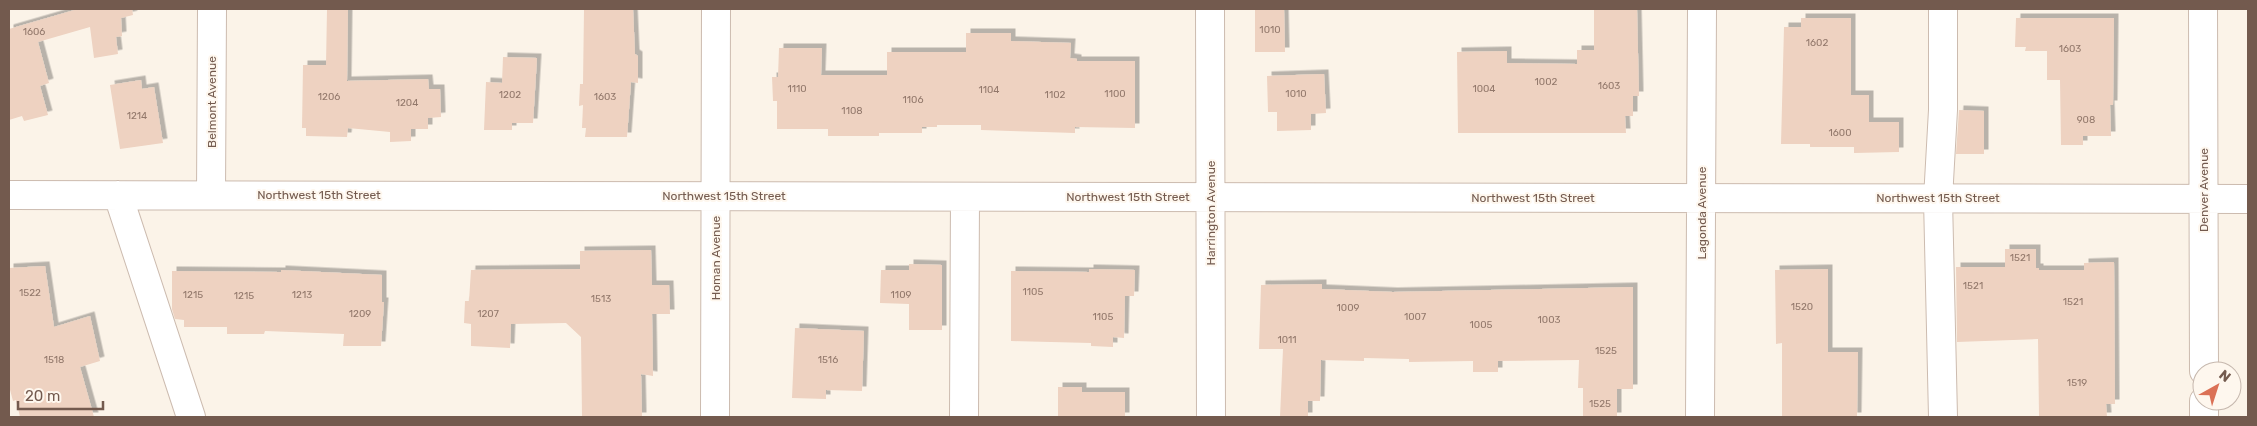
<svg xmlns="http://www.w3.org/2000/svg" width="2257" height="426" font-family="Rubik,sans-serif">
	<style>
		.building { fill: #eed2c1; filter: url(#shadow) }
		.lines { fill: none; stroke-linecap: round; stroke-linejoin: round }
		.minor-casing { stroke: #ccbbaf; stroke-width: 30 }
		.minor { stroke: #fff; stroke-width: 28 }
		.labels { text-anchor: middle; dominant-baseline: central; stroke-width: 4; stroke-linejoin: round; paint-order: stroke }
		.number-label { font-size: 10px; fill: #92786b }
		.street-label { font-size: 12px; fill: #735a4e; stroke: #fef7ee }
	</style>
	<defs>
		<filter id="shadow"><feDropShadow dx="4.5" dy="-4.5" stdDeviation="0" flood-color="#0004"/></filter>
	</defs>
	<rect width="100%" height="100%" fill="#fbf3e8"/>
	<path class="building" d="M78,9H132L133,15L121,18L122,36L116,37L118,54L94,58L90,27L38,42L49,83L40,86L48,115L24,121L22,116L9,120V29Z
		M327,9H348L347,81L428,79L429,89H440L441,117L428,118V129H411V141L390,142V132L348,128L347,137L306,136V128H302L303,65H326Z
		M584,9H633L635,54L638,56V83L631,82L627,137H585L586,128H582L583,105L579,106L580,84H583Z
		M1255,9H1284L1285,52H1255Z
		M1594,9H1637L1639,96H1633V116H1625L1626,133H1458L1457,52L1507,51V63L1577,64V50H1594Z
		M1801,18H1851V95H1869V122H1899V152L1854,153V147H1810V144H1781L1784,27H1801Z
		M2016,18H2114L2113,105H2110L2111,136H2083V145H2061L2060,80H2047V51H2025L2026,47H2015Z
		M966,33H1011V41L1071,43L1070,58L1077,59V61H1135V128L1075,127V133L981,130V125H937V127H922V133H879V136H828V129H777V101H773L772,77H778L779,48H822L821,75H887V52H966Z
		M503,57L537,58L533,123H512V130H484L486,82L502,83Z
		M1324,74L1326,113L1311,114V130L1277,131V112H1268L1267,76Z
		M141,80L142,89L154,87L163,143L120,149L110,85Z
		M1959,110L1984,111V154H1956Z
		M2005,249H2036V268H2039V270H2084V263L2114,262L2115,404H2106L2107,417H2039L2038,339L1957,342L1956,267H2005Z
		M651,250L652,285H669L670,314H652L653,376L641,374L642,417H582L581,337L566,323L511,324L510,348L471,346V324L464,323L465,301H469L471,270L580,269V251Z
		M909,264L942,265V330H909V304L880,303L881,270H909Z
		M45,266L54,327L90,316L100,361L80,367L94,417H20L16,400L13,401L9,386V268Z
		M1089,269L1135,270L1134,296H1125L1124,338L1113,337V347L1091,346V343L1011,341V271L1089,272Z
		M1828,269V352H1858L1857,417H1782V343L1776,344L1775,270Z
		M281,270L382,275V302H384L381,346H343L344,334L265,331L264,334H227V327H184V320L175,319L172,309V271L281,272Z
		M1322,284V289L1393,292L1633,287V389H1617V417H1583V388H1578L1579,360L1498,361V372H1473V361L1409,362V359L1364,358V361L1321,360L1320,401H1308V417H1280L1283,349H1259L1261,285Z
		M795,328L864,331L862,391L826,390V399L792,398Z
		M1058,387H1082V392H1125V417H1058Z"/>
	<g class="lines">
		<defs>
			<path id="minor" d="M1210,9L1211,417
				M2203,9L2204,371
				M9,195L2248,199
				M118,195L191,417
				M211,195L212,9
				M715,417L716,9
				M964,417L965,197
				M1700,417L1702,9
				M1943,417L1938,199L1943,110V9
				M2204,417V401"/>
		</defs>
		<use href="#minor" class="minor-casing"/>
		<use href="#minor" class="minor"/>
	</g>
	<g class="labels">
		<g class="number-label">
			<text x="1270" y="30">1010</text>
			<text x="34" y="32">1606</text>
			<text x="1817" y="43">1602</text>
			<text x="2070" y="49">1603</text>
			<text x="1546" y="82">1002</text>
			<text x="1609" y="86">1603</text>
			<text x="797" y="89">1110</text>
			<text x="1484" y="89">1004</text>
			<text x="989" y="90">1104</text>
			<text x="1115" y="94">1100</text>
			<text x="1296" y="94">1010</text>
			<text x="510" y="95">1202</text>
			<text x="1055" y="95">1102</text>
			<text x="329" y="97">1206</text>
			<text x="605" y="97">1603</text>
			<text x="913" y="100">1106</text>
			<text x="407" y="103">1204</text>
			<text x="852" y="111">1108</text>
			<text x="137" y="116">1214</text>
			<text x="2086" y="120">908</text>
			<text x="1840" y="133">1600</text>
			<text x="2020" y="258">1521</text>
			<text x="1973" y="286">1521</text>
			<text x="1033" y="292">1105</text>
			<text x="30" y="293">1522</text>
			<text x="193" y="295">1215</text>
			<text x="302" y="295">1213</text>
			<text x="901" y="295">1109</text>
			<text x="244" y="296">1215</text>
			<text x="601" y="299">1513</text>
			<text x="2073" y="302">1521</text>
			<text x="1802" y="307">1520</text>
			<text x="1348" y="308">1009</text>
			<text x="360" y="314">1209</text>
			<text x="488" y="314">1207</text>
			<text x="1103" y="317">1105</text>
			<text x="1415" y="317">1007</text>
			<text x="1549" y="320">1003</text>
			<text x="1481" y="325">1005</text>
			<text x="1287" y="340">1011</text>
			<text x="1606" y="351">1525</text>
			<text x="54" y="360">1518</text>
			<text x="828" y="360">1516</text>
			<text x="2077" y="383">1519</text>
			<text x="1600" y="404">1525</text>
		</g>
		<g class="street-label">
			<text transform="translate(212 102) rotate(-90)">Belmont Avenue</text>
			<text transform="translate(2204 190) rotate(-90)">Denver Avenue</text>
			<text x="319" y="195">Northwest 15th Street</text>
			<text x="724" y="196">Northwest 15th Street</text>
			<text x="1128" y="197">Northwest 15th Street</text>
			<text x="1533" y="198">Northwest 15th Street</text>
			<text x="1938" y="198">Northwest 15th Street</text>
			<text transform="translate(1211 213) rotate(-90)">Harrington Avenue</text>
			<text transform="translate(1702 213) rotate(-90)">Lagonda Avenue</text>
			<text transform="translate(716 258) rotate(-90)">Homan Avenue</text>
		</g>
	</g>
	<rect width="2257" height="426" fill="none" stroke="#735a4e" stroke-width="20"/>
	<g transform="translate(2217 386) rotate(39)"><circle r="24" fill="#fef7ee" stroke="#c6b8ae"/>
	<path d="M0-4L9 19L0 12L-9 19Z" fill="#db7156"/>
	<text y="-8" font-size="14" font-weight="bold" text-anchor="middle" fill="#735a4e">N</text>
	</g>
	<path d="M18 401v8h85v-8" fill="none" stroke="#735a4e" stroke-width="2.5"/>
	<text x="25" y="401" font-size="15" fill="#735a4e" stroke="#fef7ee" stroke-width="4" paint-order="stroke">20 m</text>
</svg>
